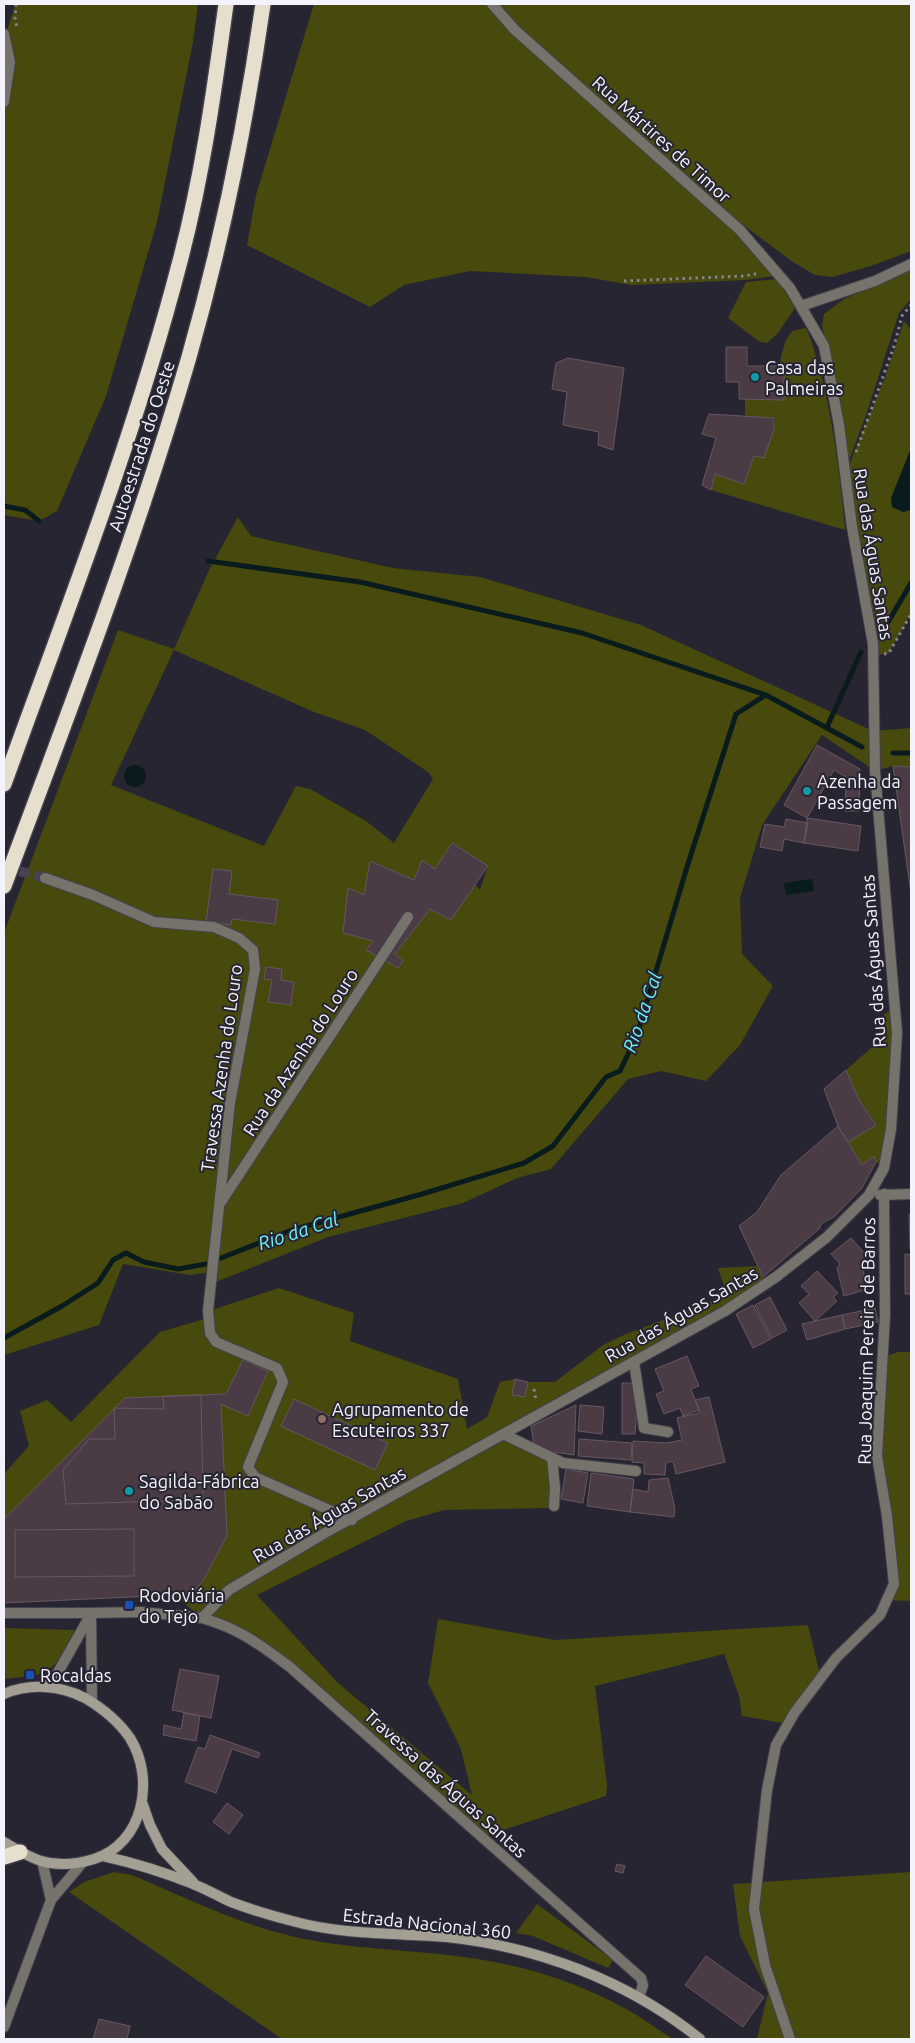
<svg xmlns="http://www.w3.org/2000/svg" width="915" height="2043" font-family="Ubuntu,sans-serif">
	<style>
		.green { fill: #47490d; fill-rule: evenodd }
		.water { fill: #091b1c }
		.lines { fill: none; stroke-linecap: round; stroke-linejoin: round }
		.stream { stroke: #091b1c; stroke-width: 5 }
		.building { fill: #4a3b45; stroke: #675761 }
		.street-tunnel { stroke: #464450; stroke-width: 10; stroke-dasharray: 10 5; stroke-linecap: butt }
		.lane-casing { stroke: #44424e; stroke-width: 12 }
		.street-casing { stroke: #44424e; stroke-width: 12 }
		.secondary-casing { stroke: #44424e; stroke-width: 12 }
		.highway-casing { stroke: #44424e; stroke-width: 18 }
		.path { stroke: #85848f; stroke-width: 3; stroke-dasharray: 2.5 4; stroke-linecap: butt }
		.lane { stroke: #76736c; stroke-width: 10 }
		.street { stroke: #76736c; stroke-width: 10 }
		.secondary { stroke: #a39f93; stroke-width: 10 }
		.highway { stroke: #e7dfcd; stroke-width: 15 }
		.culture-dot { fill: #0f9aa8; stroke: #272532; stroke-width: 2 }
		.education-dot { fill: #8d6e63; stroke: #272532; stroke-width: 2 }
		.transit-dot { fill: #1a4fb4; stroke: #272532; stroke-width: 2 }
		.labels { text-anchor: middle; dominant-baseline: central; stroke-width: 4; stroke-linejoin: round; paint-order: stroke }
		.street-label { font-size: 18px; fill: #f4f3fd; stroke: #272532 }
		.poi-label { font-size: 18px; fill: #f4f3fd; stroke: #272532; text-anchor: start }
		.water-label { font-size: 19px; font-style: italic; fill: #6bf1f8; stroke: #272532 }
	</style>
	<rect width="100%" height="100%" fill="#272532"/>
	<path class="green" d="M16,4H198L193,42L157,222L106,396L57,511L39,521L4,515V102L10,62L5,35Z
		M314,4H487L513,32L735,233L775,276L745,280L632,285L585,277L470,271L404,285L370,307L247,245L256,195Z
		M496,4H911V251L871,266L832,277L815,275L793,262L743,225L621,120L518,28Z
		M911,269V299L899,313L866,415L847,466L822,325L824,314L844,299Z
		M777,279L795,308L778,333L767,343L760,342L728,318L746,282Z
		M904,321L911,329V614L889,653L873,656L845,475L884,380Z
		M806,328C815,348 820,370 825,391C835,437 841,483 845,530L711,490L715,474L744,484L754,456L764,458L774,429L775,418L745,416V399L784,400V371L780,366L781,356L786,340L792,331Z
		M238,517L251,536L393,568L480,577L641,625L873,731L911,728V767L893,766L875,771L822,735L762,825L740,898L742,954L773,986L740,1045L706,1081L661,1071L628,1079L551,1169L517,1178L463,1203L328,1237L211,1284L212,1272L190,1275L123,1264L99,1325L4,1355V933L118,630L174,649L209,570ZM174,650L314,712L365,730L428,772L433,779L394,843L366,821L310,789L296,786L264,846L111,785ZM452,844L488,866L480,890L475,884L451,920L430,909L395,954L402,961L398,968L366,950L373,941L348,888L364,895L371,861L414,880L422,860L435,869Z
		M895,1006L884,1165L876,1162L873,1157L862,1165L848,1142L876,1124L859,1100L846,1070L885,1036L884,1015Z
		M757,1266L766,1284L504,1434L552,1458L553,1508L444,1510L406,1521L257,1595L338,1683L472,1795L461,1749L428,1683L438,1619L555,1640L808,1625L821,1679L788,1724L742,1716L739,1696L724,1654L595,1686L607,1785L606,1796L482,1837L251,1638L202,1618L174,1595L187,1594L195,1590L203,1581L227,1536L221,1404L248,1416L267,1372L243,1360L226,1394L125,1398L4,1519V1474L29,1446L20,1411L47,1400L71,1422L160,1332L208,1318L212,1310L279,1288L354,1313L350,1341L458,1379L467,1429L487,1417L500,1382L515,1379L528,1382H555L603,1345L624,1335L727,1295L718,1268Z
		M898,1352H911V1601L886,1600L894,1584L877,1456L882,1358Z
		M4,1628L74,1630H75C50,1675 55,1674 4,1679Z
		M114,1872L132,1875C184,1897 236,1923 291,1936C350,1950 411,1949 471,1958C526,1966 580,1983 628,2010C644,2019 658,2030 673,2039H282L69,1892L84,1882Z
		M911,1872V2039H757L768,1993L740,1936L733,1884Z
		M537,1904L613,1960L608,1968L533,1936L516,1933Z"/>
	<path class="water" d="M911,448V510L903,512L892,507L891,498Z
		M124 776a11 11 0 1 1 22 0a11 11 0 1 1-22 0Z
		M812,879L814,891L786,895L784,883Z"/>
	<g class="lines">
		<path class="stream" d="M4,506L25,510L39,521
			M208,561L360,582L582,633L766,695
			M887,624L911,583
			M827,727L861,652
			M893,753H911
			M221,1258L292,1230L422,1194L524,1163L553,1146L606,1077L620,1071L637,1035L687,867L736,714L766,695L862,747
			M4,1338L62,1306L98,1283L113,1260L126,1253L144,1262L178,1269L206,1264"/>
	</g>
	<path class="building" d="M726,347H747V366H780V371H784V400L739,399V382H726Z
		M568,358L624,368L613,450L598,445L599,432L563,425L567,392L552,389L556,363Z
		M709,414L774,418V429L764,458L754,456L744,484L715,474L711,490L702,485L716,438L702,434Z
		M817,745L860,769L859,811H845L846,777L834,770L807,818L784,805Z
		M893,766L911,767V894Z
		M807,818L861,826L858,851L804,843Z
		M786,819L808,823L804,843L784,839L782,851L760,847L765,824L784,827Z
		M452,843L488,866L451,920L430,909L395,954L403,961L398,968L366,950L373,941L343,933L348,888L364,895L370,861L414,880L422,860L435,869Z
		M213,869L232,871L229,894L278,900L275,924L232,919L231,925L206,922Z
		M266,967L282,969L281,980L294,982L291,1005L268,1002L272,980L264,979Z
		M846,1070L859,1100L876,1125L848,1142L838,1126L824,1089Z
		M838,1126L862,1165L874,1156L876,1162L862,1188L834,1217L822,1223L819,1229L763,1277L739,1226L757,1212L781,1175Z
		M909,1214H911V1249H910Z
		M851,1238L868,1257L861,1263L868,1289L844,1296L837,1268L840,1264L831,1254Z
		M905,1254L911,1255V1294H905Z
		M817,1271L838,1293L833,1297L837,1301L815,1321L799,1303L809,1294L801,1286Z
		M770,1297L787,1330L772,1338L755,1305Z
		M753,1305L771,1339L753,1348L736,1314Z
		M875,1308L878,1322L845,1329L842,1315Z
		M842,1315L845,1329L807,1340L802,1324Z
		M687,1356L699,1386L691,1389L699,1410L683,1416L680,1408L664,1414L656,1394L664,1391L655,1369Z
		M243,1360L268,1371L248,1416L221,1404L227,1536L203,1581L195,1590L187,1594L174,1595L4,1603V1519L125,1398L226,1394Z
		M515,1379L528,1382L525,1397L512,1395Z
		M622,1383H634L637,1408L635,1434H622Z
		M201,1395L203,1500L66,1504L63,1470L89,1439H115L114,1408L164,1409L163,1396Z
		M709,1397L725,1462L676,1474L673,1461L666,1463L665,1475L644,1474V1463L632,1462L633,1441L667,1443L682,1440L677,1418L699,1413V1410L695,1400Z
		M294,1399L388,1443L375,1470L281,1426Z
		M576,1405L574,1455L547,1451L534,1445L531,1426Z
		M580,1405L604,1407L602,1434L578,1431Z
		M579,1439L632,1443L631,1460L578,1456Z
		M566,1469L588,1473L583,1503L561,1499Z
		M591,1473L634,1479L630,1512L587,1506Z
		M668,1478L675,1509L674,1517L630,1512L633,1489L648,1492L649,1480Z
		M134,1529V1576L15,1577V1530Z
		M180,1669L219,1676L211,1718L172,1710Z
		M184,1713L200,1716L196,1741L163,1735L164,1725L181,1729Z
		M210,1735L260,1753L258,1758L232,1749L216,1793L185,1782L198,1747L205,1749Z
		M227,1803L243,1815L229,1834L213,1822Z
		M617,1864L625,1866L623,1873L615,1871Z
		M706,1956L764,1997L743,2027L685,1985Z
		M99,2019L130,2026L127,2039H93Z"/>
	<g class="lines">
		<path class="street-tunnel" d="M5,867L45,878"/>
		<defs>
			<path id="lane" d="M4,1613H91"/>
			<path id="street" d="M4,34L10,62L4,102
				M801,306L875,281L911,264
				M45,878L93,895L154,922L214,927L239,938L253,950L255,969L230,1103L208,1311L210,1333L216,1342L277,1368L283,1382L248,1467L255,1477L352,1520
				M880,1195L911,1194
				M221,1202L408,917
				M634,1362L644,1428L668,1432
				M503,1434L563,1463L636,1471
				M552,1458L555,1488L554,1506
				M91,1613L141,1612L202,1618L229,1590L325,1533L725,1311L776,1277L827,1237L869,1195L884,1168L891,1129L897,1033L875,771L873,644L852,527L839,425L824,346L790,288L740,230L515,30L492,4
				M91,1613L92,1702
				M202,1618C240,1629 259,1644 290,1667L641,1978L643,1985L639,1997
				M45,1686L57,1674L91,1614
				M42,1861L51,1900
				M4,2027L51,1900L83,1862
				M790,2039L765,1965L754,1909L767,1790L776,1745L795,1712L836,1658L880,1615L894,1584L887,1516L877,1456L885,1315L884,1194"/>
			<path id="secondary" d="M4,1694C29,1683 60,1685 85,1698C102,1708 119,1722 130,1738C156,1780 143,1844 94,1859C78,1864 58,1866 41,1861C28,1857 16,1849 4,1842
				M142,1802L150,1825L162,1849L193,1882
				M103,1856C134,1863 164,1872 193,1884C206,1889 218,1896 231,1902C255,1911 279,1918 304,1924C351,1935 399,1933 447,1937C538,1947 628,1981 700,2039"/>
			<path id="highway" d="M4,784C66,612 133,442 179,265C202,179 214,92 226,4
				M4,886C69,711 137,536 189,357C222,241 246,123 263,4
				M4,1857L20,1852"/>
		</defs>
		<use href="#lane" class="lane-casing"/>
		<use href="#street" class="street-casing"/>
		<use href="#secondary" class="secondary-casing"/>
		<use href="#highway" class="highway-casing"/>
		<path class="path" d="M16,4L15,18L17,28
			M624,281L744,276L760,273
			M856,452L894,346L902,316L911,305
			M884,654L889,653L911,614
			M534,1389L536,1401"/>
		<use href="#lane" class="lane"/>
		<use href="#street" class="street"/>
		<use href="#secondary" class="secondary"/>
		<use href="#highway" class="highway"/>
	</g>
	<g class="culture-dot">
		<circle cx="755" cy="377" r="5"/>
		<circle cx="807" cy="791" r="5"/>
		<circle cx="129" cy="1491" r="5"/>
	</g>
	<circle class="education-dot" cx="322" cy="1419" r="5"/>
	<g class="transit-dot">
		<rect x="124" y="1600" width="10" height="10" rx="2.5"/>
		<rect x="25" y="1670" width="10" height="10" rx="2.5"/>
	</g>
	<g class="labels">
		<g class="street-label">
			<text transform="translate(662 139) rotate(42)">Rua Mártires de Timor</text>
			<text transform="translate(141 446) rotate(-72)">Autoestrada do Oeste</text>
			<text transform="translate(874 554) rotate(81)">Rua das Águas Santas</text>
			<text transform="translate(873 961) rotate(-94)">Rua das Águas Santas</text>
			<text transform="translate(300 1052) rotate(-57)">Rua da Azenha do Louro</text>
			<text transform="translate(221 1068) rotate(-82)">Travessa Azenha do Louro</text>
			<text transform="translate(681 1314) rotate(-30)">Rua das Águas Santas</text>
			<text transform="translate(866 1341) rotate(-89)">Rua Joaquim Pereira de Barros</text>
			<text transform="translate(329 1514) rotate(-30)">Rua das Águas Santas</text>
			<text transform="translate(446 1783) rotate(42)">Travessa das Águas Santas</text>
			<text transform="translate(427 1923) rotate(6)">Estrada Nacional 360</text>
		</g>
		<g class="poi-label">
			<text x="765" y="367">Casa das<tspan x="765" dy="21">Palmeiras</tspan></text>
			<text x="817" y="781">Azenha da<tspan x="817" dy="21">Passagem</tspan></text>
			<text x="332" y="1409">Agrupamento de<tspan x="332" dy="21">Escuteiros 337</tspan></text>
			<text x="139" y="1481">Sagilda-Fábrica<tspan x="139" dy="21">do Sabão</tspan></text>
			<text x="139" y="1595">Rodoviária<tspan x="139" dy="21">do Tejo</tspan></text>
			<text x="40" y="1675">Rocaldas</text>
		</g>
		<g class="water-label">
			<text transform="translate(642 1012) rotate(-71)">Rio da Cal</text>
			<text transform="translate(298 1231) rotate(-18)">Rio da Cal</text>
		</g>
	</g>
	<rect width="915" height="2043" fill="none" stroke="#f4f3fd" stroke-width="10"/>
</svg>
